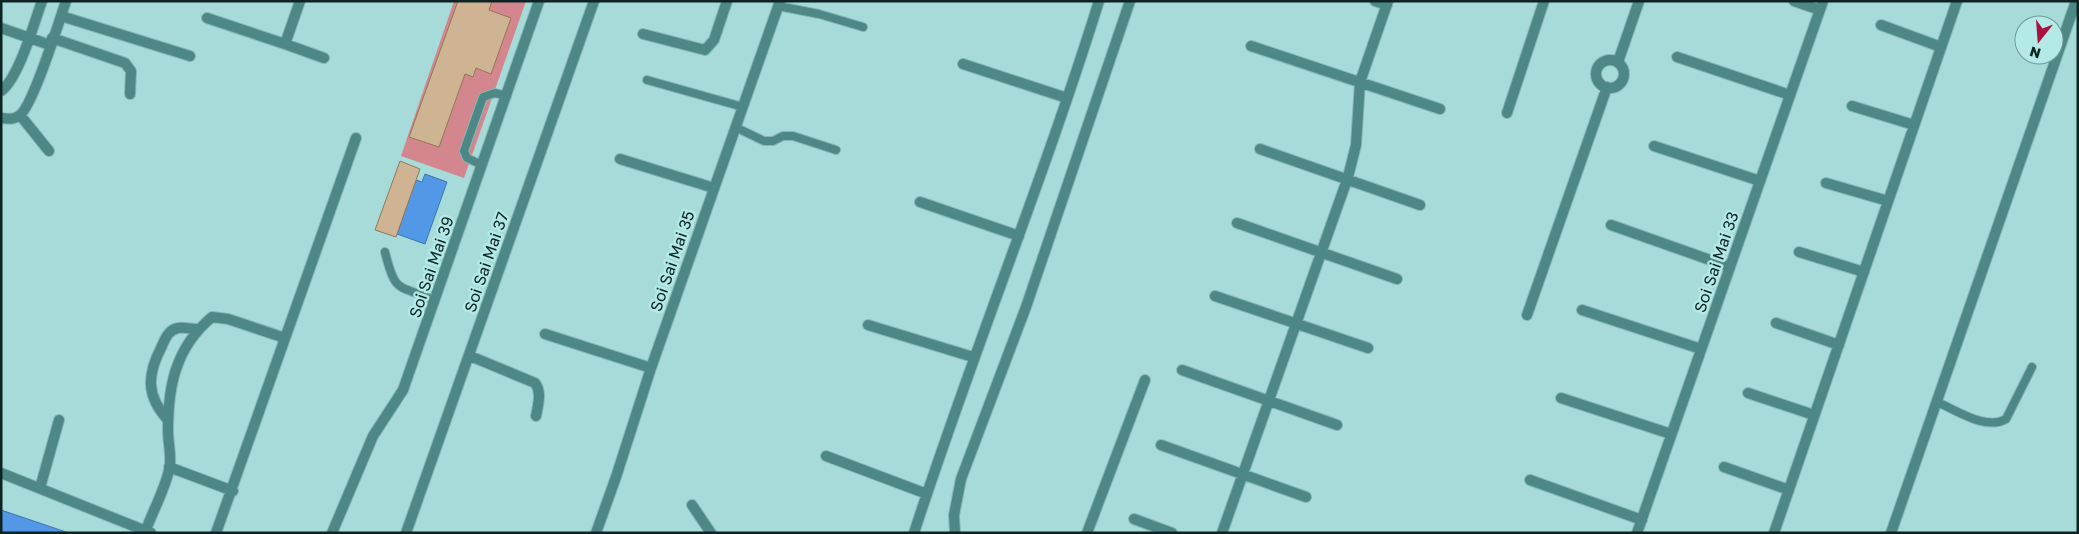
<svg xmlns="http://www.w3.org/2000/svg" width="2079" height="534" font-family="'Golos Text',sans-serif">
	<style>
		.green { fill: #d3868e }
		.water { fill: #5398e7; stroke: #3e75ac }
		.building { fill: #cfb493; stroke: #917858 }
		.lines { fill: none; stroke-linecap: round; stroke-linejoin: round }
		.service-casing { stroke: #88b6b5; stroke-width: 10 }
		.minor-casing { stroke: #88b6b5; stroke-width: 12 }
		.tertiary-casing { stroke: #88b6b5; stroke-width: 12 }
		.service { stroke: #4d8886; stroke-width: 8 }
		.minor { stroke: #4d8886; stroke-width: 10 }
		.tertiary { stroke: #4d8886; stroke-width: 10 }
		.labels { text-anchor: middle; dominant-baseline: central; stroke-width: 5; stroke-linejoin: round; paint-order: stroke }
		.street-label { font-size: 16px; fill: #0e2323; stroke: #b3e9e6 }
	</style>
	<rect width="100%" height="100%" fill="#a6dbd9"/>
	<path class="green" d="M454,1H526L464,178L401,156Z"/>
	<path class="water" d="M425,174L447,182L425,244L397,234L416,180L422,182Z
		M1,510L69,533H1Z"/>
	<path class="building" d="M458,1H492L489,10L511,18L491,74L476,68L473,77L465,74L439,147L409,137Z
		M400,161L420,169L396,237L375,230Z"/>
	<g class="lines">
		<defs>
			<path id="service" d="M778,6L819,14L863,27
				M647,80L743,107
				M737,128L764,141H773L783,136H793L836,150
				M482,165L467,158L464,151L483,97L495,93L507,96
				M385,252C396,297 399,283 435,301
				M1937,402C1956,410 1986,431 2006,419L2032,367"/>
			<path id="minor" d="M1375,1L1387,5
				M1794,1L1820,10
				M61,16L190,56
				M207,18L285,44L300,1
				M1881,25L1941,47
				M1,28L50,45
				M643,34L705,50L714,40L727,1
				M52,38L125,63L131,71L130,94
				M285,44L324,58
				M1251,46L1440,109
				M1677,57L1790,95
				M1596 74a14 14 0 1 1 28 0a14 14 0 1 1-28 0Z
				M1618,62L1639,1
				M963,64L1067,98
				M1,91C19,78 34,23 42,1
				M1852,106L1914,125
				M1507,113L1544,1
				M20,115L49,151
				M1,118C8,119 14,120 20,115C33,105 59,22 66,1
				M1654,146L1760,181
				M1260,149L1420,205
				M620,159L714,188
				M1826,183L1888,201
				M920,202L1019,236
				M1237,223L1397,279
				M1611,225L1730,267
				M1799,252L1864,272
				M1215,296L1368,348
				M1582,310L1701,349
				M1527,315L1607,87
				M1776,323L1839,345
				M868,325L973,357
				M545,334L651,368
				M470,356L535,383C542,392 538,405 536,416
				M1182,370L1337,425
				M1748,393L1814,415
				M1561,398L1671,434
				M168,420C146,396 147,375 161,348C165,339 168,330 178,328C184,327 192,329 198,329
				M1161,445L1306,497
				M826,456L927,494
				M169,467L233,491
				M1724,467L1789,490
				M1530,480L1642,520
				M40,488L59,420
				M692,505L711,533
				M1134,519L1172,533
				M146,530C153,510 167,486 170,465C171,453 168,442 168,430C168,385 176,347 212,317L228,319L285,338
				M216,533L356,138
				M332,533L373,436L403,390L539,1
				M406,533L594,1
				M596,533L616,477L651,368L780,1
				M914,533C972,354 1043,181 1099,1
				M955,533L954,515L961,479L1026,307L1130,1
				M1087,533L1145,380
				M1222,533L1348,177L1356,145L1360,82L1388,1
				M1637,533L1823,1
				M1774,533L1957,1
				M1891,533L2076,1"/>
			<path id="tertiary" d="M1,473L151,533"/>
		</defs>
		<use href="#service" class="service-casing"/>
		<use href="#minor" class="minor-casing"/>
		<use href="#tertiary" class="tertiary-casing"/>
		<use href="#service" class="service"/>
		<use href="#minor" class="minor"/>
		<use href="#tertiary" class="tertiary"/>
	</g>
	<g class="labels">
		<g class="street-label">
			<text transform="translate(672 261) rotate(-71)">Soi Sai Mai 35</text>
			<text transform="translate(486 262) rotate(-71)">Soi Sai Mai 37</text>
			<text transform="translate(1716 262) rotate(-71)">Soi Sai Mai 33</text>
			<text transform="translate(431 267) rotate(-71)">Soi Sai Mai 39</text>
		</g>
	</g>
	<rect width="2079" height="534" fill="none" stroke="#0e2323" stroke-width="5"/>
	<g transform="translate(2039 40) rotate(197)"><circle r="24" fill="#b3e9e6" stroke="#719a98"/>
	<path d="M0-4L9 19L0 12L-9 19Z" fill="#a8103d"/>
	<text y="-8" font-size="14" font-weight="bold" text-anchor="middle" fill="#0e2323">N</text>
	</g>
</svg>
